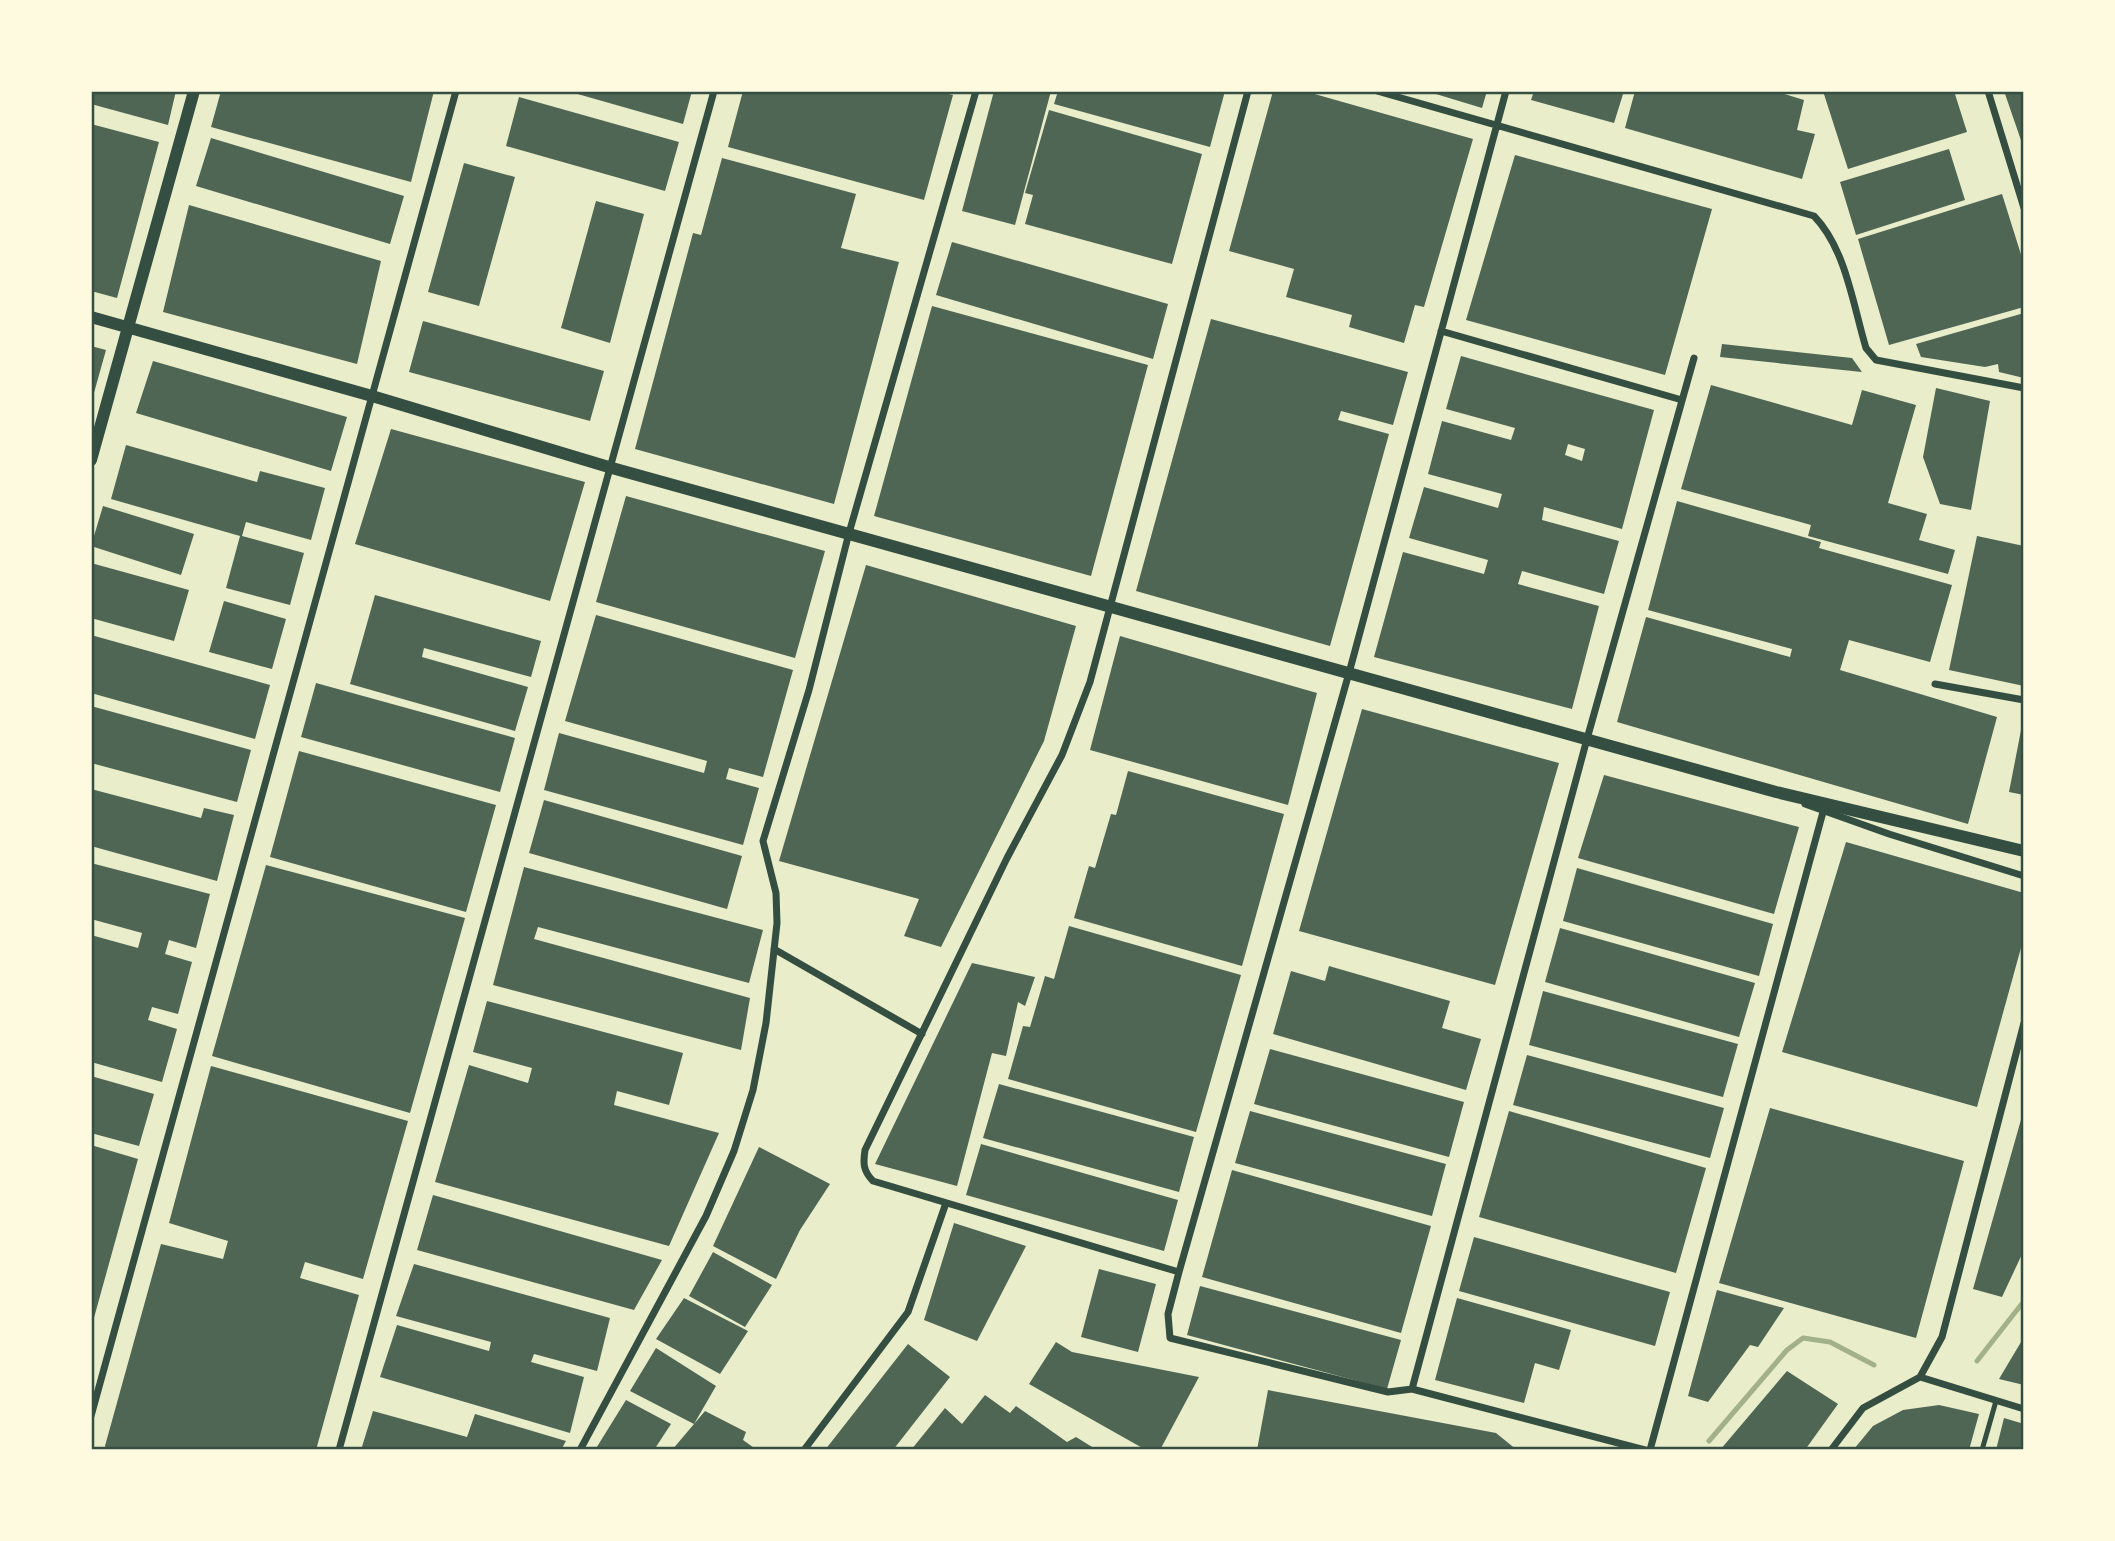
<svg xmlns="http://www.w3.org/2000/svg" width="2115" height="1541" font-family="'Sofia Sans Condensed',sans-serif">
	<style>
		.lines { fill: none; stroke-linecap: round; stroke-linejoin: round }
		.stream { stroke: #a3b18a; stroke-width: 5 }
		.building { fill: #4f6655; fill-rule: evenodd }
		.service { stroke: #344e41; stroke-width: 5 }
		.minor { stroke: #344e41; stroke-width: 7 }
		.tertiary { stroke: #344e41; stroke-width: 12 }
		.neatline { fill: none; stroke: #344e41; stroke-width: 2.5 }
	</style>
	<rect width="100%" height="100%" fill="#e9edc9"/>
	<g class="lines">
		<path class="stream" d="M1977,1361L2024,1301
			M1709,1441L1787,1350L1803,1338L1830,1342L1874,1365"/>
	</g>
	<path class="building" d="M91,91H176L168,125L91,104Z
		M221,91H434L411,182L211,127Z
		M567,91H692L683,124Z
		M743,91H937L953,95L924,200L728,147Z
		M994,91H1051L1015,225L962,211Z
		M1058,91H1225L1210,147L1054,104Z
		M1273,91H1304L1473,139L1424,307L1415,305L1404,343L1349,327L1352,315L1286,297L1294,269L1229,251Z
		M1426,91H1487L1482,108Z
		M1534,91H1624L1614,123L1531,100Z
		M1635,91H1775L1804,100L1797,130L1815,134L1802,179L1625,128Z
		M1823,91H1954L1967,132L1848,169Z
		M2004,91H2024V149Z
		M519,97L679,142L665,191L506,146Z
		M1049,110L1202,154L1172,264L1025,224L1033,195L1025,193Z
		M91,124L159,142L117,298L91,291Z
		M211,138L404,196L390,244L196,186Z
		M1949,149L1965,200L1856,235L1840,182Z
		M1515,155L1712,209L1665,375L1466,320Z
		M722,158L856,194L841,248L899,262L834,504L635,449L693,233L701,235Z
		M464,163L515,177L479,306L428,292Z
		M2002,194L2024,264V307L1889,345L1858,239Z
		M596,201L644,214L610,343L561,328Z
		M189,205L381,261L357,364L163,312Z
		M952,242L1168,304L1153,359L936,295Z
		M932,306L1148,365L1091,576L874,516Z
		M2024,313V378L1999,372L1998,364L1985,367L1921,357L1916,344Z
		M1211,319L1408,372L1393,425L1341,411L1338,420L1389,434L1330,646L1136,591Z
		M423,321L604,371L590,421L409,372Z
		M1722,344L1852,358L1862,372L1720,357Z
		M91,346L106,350L92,400H91Z
		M1461,356L1654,410L1622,529L1544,507L1542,520L1619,541L1604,594L1522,571L1518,584L1599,606L1572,709L1374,657L1403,552L1484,574L1488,560L1409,538L1424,487L1498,508L1502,494L1428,474L1442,421L1511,440L1515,428L1446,409ZM1568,444L1585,449L1582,461L1565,455Z
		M153,361L347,417L331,471L136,413Z
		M1711,385L1852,425L1862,390L1916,405L1888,503L1927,514L1919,540L1955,550L1948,574L1808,536L1811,525L1681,489Z
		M1936,388L1990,401L1971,510L1940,504L1923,457Z
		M391,429L585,482L550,601L355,544Z
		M126,445L257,482L260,471L325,488L311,540L246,522L242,536L304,553L290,605L226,588L240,536L111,499Z
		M626,496L825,551L795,658L596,602Z
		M1677,501L1821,542L1819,548L1952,585L1930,662L1849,640L1840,670L1997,717L1968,824L1617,722L1646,617L1790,657L1792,649L1648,610Z
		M103,506L194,534L181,575L91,546Z
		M1977,536L2024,546V686L1949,670Z
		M91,563L189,590L174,641L91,618Z
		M866,565L1076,626L1044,741L941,947L904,936L919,899L779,861Z
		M375,595L541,641L531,677L424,648L422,657L528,687L515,731L350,684Z
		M224,601L286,619L272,669L209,652Z
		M596,615L793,670L763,777L729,768L726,779L759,788L743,845L544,790L559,733L704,773L707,761L565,721Z
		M91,635L270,685L255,739L91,693Z
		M1120,636L1317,693L1288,805L1090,750Z
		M316,683L515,738L500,792L301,737Z
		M91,706L251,750L237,802L91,763Z
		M1362,709L1559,763L1495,985L1299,931Z
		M2023,720L2024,721V795L2009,792Z
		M299,751L496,805L466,912L270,857Z
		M1128,771L1284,814L1242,966L1074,918L1089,866L1095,868L1111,814L1116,815Z
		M1604,775L1799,827L1774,914L1578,858Z
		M91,789L201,818L204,808L234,815L217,881L91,846Z
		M544,800L742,856L727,909L529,853Z
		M1846,842L2024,893V937L1977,1107L1782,1052Z
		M91,863L210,894L196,948L169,940L165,954L192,962L178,1014L152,1007L148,1020L177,1029L162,1082L91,1062V935L138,948L142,933L91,919Z
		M266,865L465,918L410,1113L212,1056Z
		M524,867L763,930L749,983L538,927L534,939L750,998L741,1050L493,985Z
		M1577,868L1773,924L1759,976L1563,921Z
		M1069,926L1241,975L1196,1132L1008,1079L1023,1026L1030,1027L1045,976L1054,979Z
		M1560,928L1755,983L1739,1037L1545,982Z
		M972,963L1035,977L1025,1006L1018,1002L1006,1056L992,1053L957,1186L875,1164Z
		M1329,966L1450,1001L1442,1028L1481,1039L1466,1090L1273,1034L1291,971L1325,981Z
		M1543,991L1738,1044L1723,1097L1529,1045Z
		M487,1001L683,1053L669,1105L617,1091L614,1105L719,1133L669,1246L435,1182L469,1065L528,1083L532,1068L473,1052Z
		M1270,1049L1464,1102L1449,1157L1254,1104Z
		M1527,1055L1724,1108L1710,1158L1513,1105Z
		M211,1066L408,1121L363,1279L305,1262L300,1278L359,1295L316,1450H107L105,1446L161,1244L223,1259L228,1241L169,1223Z
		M91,1076L154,1094L139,1146L91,1133Z
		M999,1084L1194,1137L1179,1192L983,1138Z
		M1770,1108L1964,1161L1916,1338L1719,1283Z
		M2024,1109V1250L2002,1297L1973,1289Z
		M1250,1111L1446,1164L1432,1216L1235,1163Z
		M1509,1111L1706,1168L1676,1273L1479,1217Z
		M981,1144L1178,1200L1164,1251L966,1195Z
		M91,1145L138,1159L92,1325L91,1324Z
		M759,1147L830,1184L800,1230L776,1279L713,1246Z
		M1232,1170L1431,1226L1401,1333L1202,1277Z
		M433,1195L662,1260L634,1310L417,1250Z
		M954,1223L1026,1246L977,1341L924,1320Z
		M1474,1237L1670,1292L1655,1346L1459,1291Z
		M713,1252L772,1285L745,1327L689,1296Z
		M414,1264L610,1318L597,1371L534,1354L531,1362L584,1377L570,1433L380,1377L397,1325L489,1351L491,1342L396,1316Z
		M1099,1269L1156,1284L1138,1352L1081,1337Z
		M1200,1286L1401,1340L1387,1389L1187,1335Z
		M1717,1290L1784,1308L1758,1347L1750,1345L1708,1402L1688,1396Z
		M684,1298L748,1331L720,1374L656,1339Z
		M1457,1298L1571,1330L1559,1370L1535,1363L1524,1403L1435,1380Z
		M2024,1337V1385L1999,1379Z
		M1056,1342L1072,1352L1199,1377L1160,1450H1146L1029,1384Z
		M908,1344L950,1377L893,1450H825Z
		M656,1348L716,1386L694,1424L630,1391Z
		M1787,1371L1838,1404L1805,1450H1720Z
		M1268,1390L1496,1433L1517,1450H1257Z
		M985,1395L1010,1413L1016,1406L1067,1442L1076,1437L1097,1450H911L945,1408L962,1424Z
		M626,1400L671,1424L654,1450H595Z
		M1939,1405L1979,1414L1969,1450L1854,1449L1873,1426L1903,1410Z
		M373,1411L467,1437L475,1414L566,1441L561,1450H361Z
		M705,1411L746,1432L743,1440L757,1450H672Z
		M2004,1418L2024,1424V1450H1996Z"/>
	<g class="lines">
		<path class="service" d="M1982,1450L1996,1401"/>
		<path class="minor" d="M1377,91L1814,216C1846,249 1853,305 1866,348L1876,360L2024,388
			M1506,91L1349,673L1179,1272L1168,1314L1170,1338L1388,1392L1412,1389L1645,1450
			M1988,91L2024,208
			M1441,331L1682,400
			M1935,684L2024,700
			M1805,804L1889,834L2024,876
			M774,949L922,1034
			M1179,1272L873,1181C863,1171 863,1163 865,1150L1007,858L1062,755L1090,682L1248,91
			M1920,1377L1942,1337L2024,1023
			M1412,1389L1587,739L1694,358
			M91,1416L456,91
			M339,1450L714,91
			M580,1450L706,1216L734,1151L753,1090L766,1023L777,923L776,893L763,841L809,690L849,533L976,91
			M804,1450L908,1312L946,1203
			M1650,1450L1823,812
			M1831,1450L1863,1408L1920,1377L2024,1409"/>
		<path class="tertiary" d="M91,317L372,396L612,468L1776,792L2024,851
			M91,460L194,91"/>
	</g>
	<rect width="2115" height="1541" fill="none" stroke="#fefae0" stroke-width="186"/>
	<rect x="93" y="93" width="1929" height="1355" class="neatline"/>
</svg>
